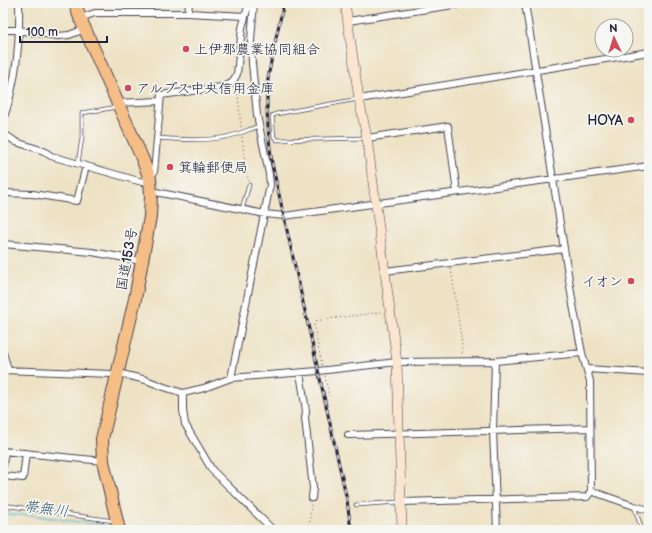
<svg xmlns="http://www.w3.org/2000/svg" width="652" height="533" font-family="'Balsamiq Sans','Klee One',sans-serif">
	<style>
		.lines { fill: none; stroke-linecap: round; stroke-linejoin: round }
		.stream { stroke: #5abcd8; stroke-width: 1.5 }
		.lane-casing { stroke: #413f50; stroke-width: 4.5 }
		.street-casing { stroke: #413f50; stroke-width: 8 }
		.secondary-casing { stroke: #413f50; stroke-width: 10 }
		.highway-casing { stroke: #413f50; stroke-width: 14 }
		.path { stroke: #413f50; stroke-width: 1; stroke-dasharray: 1 3; stroke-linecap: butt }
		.lane { stroke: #fff; stroke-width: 3 }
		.street { stroke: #fff; stroke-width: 6 }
		.secondary { stroke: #fbe5cf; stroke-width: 9 }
		.highway { stroke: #f6be87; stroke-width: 12 }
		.rail-casing { stroke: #22223b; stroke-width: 3 }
		.rail { stroke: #f6f6f2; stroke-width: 1.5; stroke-dasharray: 4.5; stroke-linecap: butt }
		.poi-dot { fill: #d1495b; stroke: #f6f6f2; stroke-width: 1.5 }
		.labels { text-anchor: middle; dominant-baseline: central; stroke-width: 3.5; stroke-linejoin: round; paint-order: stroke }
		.poi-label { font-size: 14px; fill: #22223b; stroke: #f6f6f2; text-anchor: start }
		.street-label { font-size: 14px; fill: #22223b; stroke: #f6f6f2 }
		.water-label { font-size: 15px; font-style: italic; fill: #365872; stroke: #f6f6f2 }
	</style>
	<rect width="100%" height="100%" fill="#f6f6f2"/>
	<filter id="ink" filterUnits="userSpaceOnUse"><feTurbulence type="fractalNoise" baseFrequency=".025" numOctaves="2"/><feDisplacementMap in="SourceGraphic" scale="8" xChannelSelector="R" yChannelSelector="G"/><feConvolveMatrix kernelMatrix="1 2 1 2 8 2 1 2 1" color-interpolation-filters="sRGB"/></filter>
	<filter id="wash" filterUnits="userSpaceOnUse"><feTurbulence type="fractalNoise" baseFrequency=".012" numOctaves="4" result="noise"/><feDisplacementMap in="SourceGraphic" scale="16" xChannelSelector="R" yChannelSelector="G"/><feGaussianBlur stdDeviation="0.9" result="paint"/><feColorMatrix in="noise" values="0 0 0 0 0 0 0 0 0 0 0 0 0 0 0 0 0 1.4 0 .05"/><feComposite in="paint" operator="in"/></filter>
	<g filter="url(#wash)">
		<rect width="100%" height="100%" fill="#eee2c4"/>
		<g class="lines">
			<path class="stream" d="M3,513L13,515H31L114,527
				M124,529L134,530"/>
		</g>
	</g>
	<g filter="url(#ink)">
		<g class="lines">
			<defs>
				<path id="lane" d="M358,99L276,114L272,116L274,137L277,140L366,138
					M158,138C181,140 215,142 237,134C244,132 252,128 260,126
					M78,163L82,138V113L117,107
					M242,209L249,185
					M3,505L114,521
					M356,505L399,502
					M634,506L642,530"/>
				<path id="street" d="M188,13L189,3
					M80,18L95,13H188L245,16
					M348,21L467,3
					M3,30H18L58,36L69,35L85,29
					M359,99L649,52
					M117,103L160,101
					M3,120C16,84 20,41 19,3
					M3,133L16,142L44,151L51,156L142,182L150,179L154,172L161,95L222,87L232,83L237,74L242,28L249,3
					M367,138L448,126L457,192
					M151,191L265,214L284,216L649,166
					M3,193L33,194L77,201L86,166
					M3,244L92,252L142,261
					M385,271L564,249
					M3,352L8,370
					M495,361L493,431L497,530
					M587,369L649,373
					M3,370L112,374L118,373L146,380L164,387L183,393L204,388L231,378L318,371L397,362L495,361L582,353
					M300,373L306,411L305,418L313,488L312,498
					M231,378L270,185L269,174L257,115L252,63L251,40L254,3
					M183,393V410L185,424L212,470L273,530
					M348,435L590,428
					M3,451L103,461
					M3,465L5,451
					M3,476L23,478L26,453
					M591,491L634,506L649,510
					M401,502L587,497L591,491L590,381L582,353L573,305L525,3"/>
				<path id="secondary" d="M345,3L359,99L367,138L397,362L402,530"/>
				<path id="highway" d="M75,3L80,18L142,158L150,179L151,196L150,217L135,299L102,439L103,461L119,530"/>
			</defs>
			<use href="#lane" class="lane-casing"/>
			<use href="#street" class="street-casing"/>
			<use href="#secondary" class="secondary-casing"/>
			<use href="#highway" class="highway-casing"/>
			<path class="path" d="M237,86L241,128
				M242,137L246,172L249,181
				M451,269L462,344V355
				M322,365L313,321L382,312
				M325,376L329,396
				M309,530L311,505"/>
			<use href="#lane" class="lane"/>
			<use href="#street" class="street"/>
			<use href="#secondary" class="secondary"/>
			<use href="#highway" class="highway"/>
			<defs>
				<path id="rail" d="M284,3C278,28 272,53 268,79C265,107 268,135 272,163L347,500L351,530"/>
			</defs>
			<use href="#rail" class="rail-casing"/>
			<use href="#rail" class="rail"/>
		</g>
	</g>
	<g class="poi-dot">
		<circle cx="186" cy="49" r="4"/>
		<circle cx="128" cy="88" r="4"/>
		<circle cx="631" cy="120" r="4"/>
		<circle cx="170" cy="167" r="4"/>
		<circle cx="631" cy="281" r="4"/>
	</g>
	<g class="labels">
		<g class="poi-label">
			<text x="194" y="49">上伊那農業協同組合</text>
			<text x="136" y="88">アルプス中央信用金庫</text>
			<text x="623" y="120" text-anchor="end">HOYA</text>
			<text x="178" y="167">箕輪郵便局</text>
			<text x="623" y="281" text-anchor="end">イオン</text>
		</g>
		<g class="street-label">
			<text transform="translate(127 259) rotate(-80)">国道153号</text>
		</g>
		<g class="water-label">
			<text transform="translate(46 509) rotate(7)">帯無川</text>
		</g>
	</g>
	<rect width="652" height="533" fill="none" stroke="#f6f6f2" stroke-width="16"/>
	<g transform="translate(614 38) rotate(356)"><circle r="19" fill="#f6f6f2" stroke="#a1a1a9"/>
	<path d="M0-3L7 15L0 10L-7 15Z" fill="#d1495b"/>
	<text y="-6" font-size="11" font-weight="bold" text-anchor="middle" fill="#22223b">N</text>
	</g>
	<path d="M20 36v6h87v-6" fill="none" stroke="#22223b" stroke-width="2"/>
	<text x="26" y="36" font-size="12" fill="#22223b" stroke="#f6f6f2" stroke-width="3" paint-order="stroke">100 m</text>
</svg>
